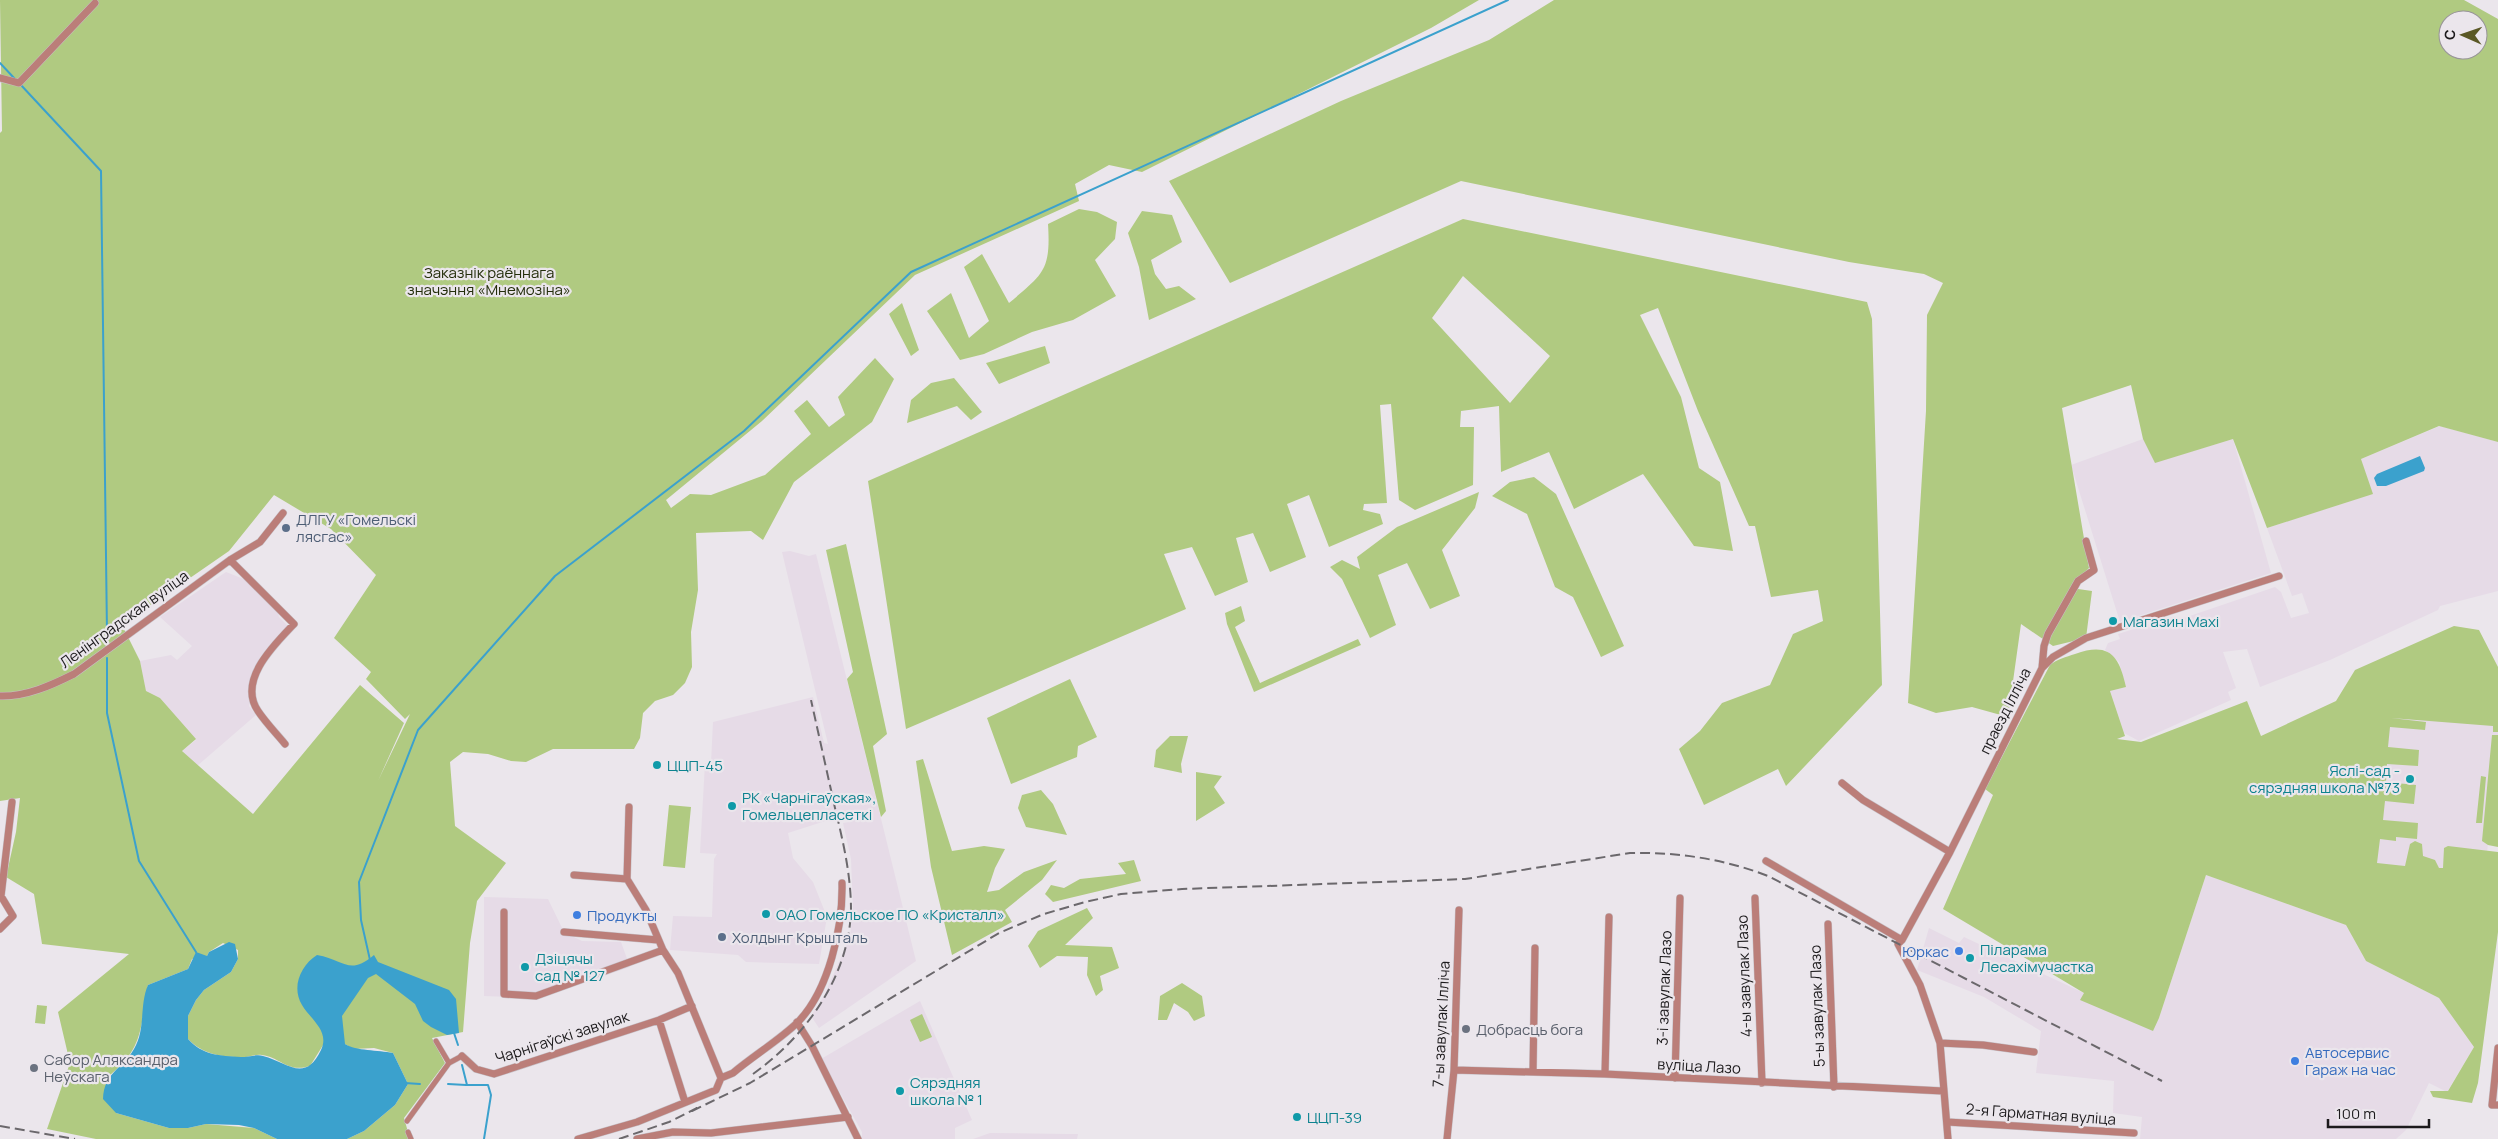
<svg xmlns="http://www.w3.org/2000/svg" width="2498" height="1139" font-family="Manrope,sans-serif">
	<style>
		.built { fill: #e6dbe7 }
		.green { fill: #b0ca81; fill-rule: evenodd }
		.water { fill: #3ba1cd }
		.lines { fill: none; stroke-linecap: round; stroke-linejoin: round }
		.stream { stroke: #3ba1cd; stroke-width: 2 }
		.pedestrian-casing { stroke: #c6c1c7; stroke-width: 6 }
		.minor-casing { stroke: #c6c1c7; stroke-width: 8 }
		.pedestrian { stroke: #bb7e79; stroke-width: 5 }
		.minor { stroke: #bb7e79; stroke-width: 7 }
		.rail { stroke: #6b686c; stroke-width: 2; stroke-dasharray: 10 5; stroke-linecap: butt }
		.service-dot { fill: #5c6f8a; stroke: #ebe6ec; stroke-width: 2 }
		.culture-dot { fill: #0f9aa8; stroke: #ebe6ec; stroke-width: 2 }
		.shop-dot { fill: #3f7fe0; stroke: #ebe6ec; stroke-width: 2 }
		.worship-dot { fill: #6b7280; stroke: #ebe6ec; stroke-width: 2 }
		.labels { text-anchor: middle; dominant-baseline: central; stroke-width: 4.5; stroke-linejoin: round; paint-order: stroke }
		.park-label { font-size: 15px; fill: #242e0b; stroke: #ebe6ec }
		.service-label { font-size: 15px; fill: #4e5e75; stroke: #ebe6ec; text-anchor: start }
		.street-label { font-size: 15px; fill: #1c1a1c; stroke: #ebe6ec }
		.culture-label { font-size: 15px; fill: #0d838f; stroke: #ebe6ec; text-anchor: start }
		.shop-label { font-size: 15px; fill: #366cbe; stroke: #ebe6ec; text-anchor: start }
		.worship-label { font-size: 15px; fill: #5b616d; stroke: #ebe6ec; text-anchor: start }
	</style>
	<rect width="100%" height="100%" fill="#ebe6ec"/>
	<path class="built" d="M2440,426L2498,442V591L2440,606L2438,610L2330,660L2260,687L2247,649L2223,652L2236,688L2228,692L2231,700L2139,741L2124,733L2110,691L2126,687L2119,662L2105,650L2108,643L2120,639L2118,634L2172,617L2178,620L2275,587L2281,592L2291,618L2309,613L2302,593L2292,596L2267,528L2372,494L2361,459Z
		M2143,439L2156,462L2233,439L2271,573L2120,622L2071,465Z
		M790,551L809,556L816,554L916,961L819,1028L811,1016L824,996L850,937L853,908L851,859L843,823L849,822L844,815L788,833L793,858L813,882L827,917L819,964L746,962L738,955L670,950L673,916L712,917L714,859L717,854L700,853L705,763H711L713,722L813,697L824,743L828,744L782,552Z
		M226,572L246,580L277,609L279,617L288,626L260,657L249,706L256,715L197,766L182,751L196,740L160,698L146,692L140,661L171,655L177,660L192,646L160,617Z
		M2383,714L2498,721V743L2484,883L2368,871Z
		M2206,875L2346,925L2366,961L2439,998L2474,1047L2447,1092L2429,1083L2406,1130L2396,1139H2140L2142,1117L2113,1113L2114,1081L2036,1073L2041,1031L1984,997L1917,970L1929,928L1959,943L1964,937L2084,993L2081,1000L2159,1018Z
		M484,897L548,899L564,932L582,941L621,942L630,967L539,998L484,996Z
		M920,1001L972,1120L955,1128V1139H862V1132L821,1059Z
		M990,1133L1067,1134H1078L1077,1139H973Z"/>
	<path class="green" d="M0,0H1479L1431,28L1142,172L1109,165L1075,184L1079,201L915,275L762,421L666,500L671,508L690,494L711,495L765,475L811,434L794,411L807,400L829,427L845,415L838,397L875,358L894,379L872,422L794,482L763,540L751,531L696,533L698,590L691,632L692,667L685,683L673,695L655,701L643,713L640,738L634,749H553L526,762L511,761L488,754L463,752L450,762L455,826L506,863L477,901L470,943L463,1032L432,1038L445,1063L404,1118L410,1139H347L364,1131L395,1105L408,1084L393,1053L374,1048L353,1049L345,1044L325,1042L310,1066C287,1073 282,1058 262,1055C257,1054 251,1056 246,1057C225,1058 203,1055 188,1039V1016L196,1000L204,990L231,972L238,959V950L223,943L209,952L207,956L192,959L188,969L148,985C140,1025 145,1047 110,1075L116,1113L169,1128H188L206,1124L254,1128L277,1139H96L47,1129L70,1063L58,1012L129,954L42,944L34,894L6,877L16,832L20,798L0,801V133L2,131ZM274,495L331,529L376,575L334,638L371,672L366,679L405,719L410,714L378,781L404,723L360,685L253,814L182,751L196,739L160,698L146,691L140,661L122,625L229,551Z
		M1554,0H2464L2498,19V442L2439,426L2361,459L2373,494L2267,528L2233,439L2155,463L2143,439L2131,385L2062,408L2089,568L2071,588L2092,591L2086,638L2053,646L2021,624L2008,717L1972,707L1936,713L1908,703L1926,411L1927,315L1943,283L1924,274L1849,262L1461,181L1230,283L1169,181L1341,101L1489,40ZM2448,20H2478V50H2448Z
		M1079,209L1097,212L1117,222L1115,239L1095,260L1116,296L1073,320L1032,332L984,354L960,360L927,311L951,293L969,338L989,321L964,267L982,254L1009,303C1043,274 1051,271 1048,224Z
		M1142,211L1172,215L1182,242L1151,260L1155,274L1166,289L1179,286L1196,299L1149,320L1139,267L1128,233Z
		M1463,219L1867,302L1872,319L1882,685L1786,786L1778,769L1704,805L1679,749L1700,731L1722,703L1770,685L1793,634L1823,621L1818,590L1771,597L1755,526H1749L1698,411L1658,308L1640,315L1681,397L1699,468L1720,482L1733,551L1694,546L1643,474L1574,509L1549,452L1501,472L1499,406L1461,411L1460,427H1474L1473,485L1415,510L1399,500L1391,404L1380,405L1387,503L1364,504L1363,510L1380,514L1383,524L1329,547L1309,495L1287,504L1306,557L1270,572L1253,533L1236,538L1248,582L1215,596L1192,547L1164,554L1186,609L906,729L868,481ZM1463,276L1550,356L1510,403L1432,318Z
		M902,303L919,350L911,356L889,314Z
		M1045,346L1050,363L999,384L986,363Z
		M954,378L982,412L971,420L957,406L907,423L911,400L931,383Z
		M1534,477L1556,494L1624,646L1601,657L1573,597L1555,587L1527,514L1492,496L1510,482Z
		M1479,492L1475,508L1442,550L1460,596L1430,609L1407,563L1378,575L1396,625L1370,638L1342,579L1330,567L1342,560L1360,569L1357,557L1397,527Z
		M846,544L887,734L873,746L886,811L881,817L847,679L853,672L826,550Z
		M1241,606L1245,621L1235,627L1260,683L1358,639L1361,645L1254,692L1227,624L1225,613Z
		M2454,626L2479,630L2498,667V732H2493V726L2391,718L2426,722L2425,730L2390,727L2388,747L2419,750L2418,766L2387,764L2386,782L2416,785L2414,804L2385,801L2383,820L2418,823L2417,839L2396,837V841L2380,839L2377,863L2405,866L2410,844L2415,841L2422,844L2423,856L2435,860L2439,868H2443L2444,848L2448,846L2498,852V932L2478,1083L2472,1103L2433,1097L2430,1091H2448L2474,1047L2439,998L2366,961L2346,925L2206,875L2159,1018L2153,1031L2080,1000L2084,993L1943,909L1993,795L1985,789L2050,665C2057,659 2066,657 2075,654C2109,642 2119,655 2126,687L2110,691L2125,736L2117,739L2141,742L2247,701L2261,736L2336,701L2355,670Z
		M1070,679L1097,737L1078,746L1077,757L1011,784L987,718Z
		M2492,735H2498V847L2488,845L2482,841Z
		M1170,736H1188L1181,764L1182,773L1154,767L1156,750Z
		M923,759L952,851L984,846L1005,849L995,868L987,892L999,890L1024,872L1057,860L1042,880L1005,910L1012,922L952,955L931,867L916,761Z
		M1196,772L1222,776L1214,787L1225,803L1196,821Z
		M2481,776L2486,777L2482,823H2476Z
		M1041,790L1053,804L1067,835L1026,827L1018,808L1022,795Z
		M669,805L691,807L685,868L663,866Z
		M1134,860L1141,881L1053,902L1045,894L1051,885L1064,888L1080,879L1126,874L1118,863Z
		M1087,908L1093,918L1065,945L1112,947L1119,968L1100,976L1103,990L1096,996L1087,975L1088,957L1057,956L1040,968L1028,946L1038,931Z
		M1182,983L1202,996L1205,1016L1194,1021L1188,1012L1174,1003L1167,1020H1158L1160,996Z
		M37,1005L47,1006L45,1024L35,1023Z
		M922,1014L932,1037L920,1042L910,1020Z"/>
	<path class="water" d="M2420,456L2425,468L2424,471L2386,486H2377L2374,478L2377,474Z
		M229,942L235,944L238,959L231,972L204,990L196,1000L188,1016V1039C202,1055 220,1056 241,1057C248,1057 257,1054 263,1056C287,1062 305,1084 321,1050C330,1031 311,1020 302,1005C291,987 301,965 317,955C345,960 349,976 374,955L378,962L449,990L456,999L459,1033L447,1035L431,1027L423,1021L415,1004L376,974L368,978L342,1016L345,1044C356,1051 378,1050 393,1053L408,1084L395,1105L364,1131L347,1139H277L254,1128L239,1125L206,1124L188,1128H169L116,1113L103,1099C104,1072 122,1070 134,1049C146,1029 139,1006 148,985L188,969L196,952L207,956L209,952Z"/>
	<g class="lines">
		<path class="stream" d="M0,63L15,79
			M20,84L101,171L107,633
			M107,658V713L139,861L196,952
			M370,960L361,920L359,882L418,730L555,576L744,431L911,272L1508,0
			M454,1033L458,1045
			M462,1065L467,1085H488L491,1095L484,1139
			M405,1083L420,1084
			M448,1084L466,1085"/>
		<defs>
			<path id="pedestrian" d="M449,1063L462,1056
				M407,1121L449,1063L436,1041
				M408,1132L411,1139"/>
			<path id="minor" d="M0,78L19,83L95,3
				M230,560L294,624C275,644 237,680 258,711C266,723 276,733 285,744
				M2042,668L2044,646L2048,634L2078,581L2094,570L2086,541
				M0,696C26,697 52,685 74,674L230,560L260,542L283,513
				M1842,783L1863,800L1950,852
				M629,807L627,879L646,910L663,950L678,973L721,1078
				M1766,861L1902,940
				M574,875L627,879
				M1755,898L1762,1083
				M504,912V994L536,996L663,950
				M1828,924L1834,1087
				M0,929L13,916L1,896L12,802
				M564,932L658,940
				M659,1020L685,1102
				M797,1022L812,1046L858,1139
				M1940,1043L1983,1045L2034,1052
				M2498,1048L2492,1105H2498
				M462,1056L476,1069L494,1074L659,1020L692,1006
				M1454,1070L1605,1074L1943,1091
				M1533,1071L1535,948
				M1605,1074L1609,917
				M1675,1078L1680,898
				M1947,1122L2134,1133
				M578,1139L637,1122L716,1090L721,1078L733,1073C753,1056 778,1041 797,1023C829,991 843,927 842,883
				M637,1139L673,1132L711,1133L848,1117
				M1447,1139L1454,1070L1459,910
				M1948,1139L1940,1043L1920,985L1898,944L1902,940L1950,852L2042,668L2053,657L2086,638L2279,576"/>
		</defs>
		<use href="#pedestrian" class="pedestrian-casing"/>
		<use href="#minor" class="minor-casing"/>
		<use href="#pedestrian" class="pedestrian"/>
		<use href="#minor" class="minor"/>
		<path class="rail" d="M753,1074C806,1036 849,977 851,910C851,875 843,841 835,808C827,772 819,736 811,700
			M692,1111L750,1083L999,933L1044,914L1085,902L1121,894L1182,889L1465,879L1630,853C1678,852 1724,859 1768,876L2162,1081
			M0,1126L75,1139
			M619,1139L669,1122L697,1108"/>
	</g>
	<g class="service-dot">
		<circle cx="286" cy="528" r="5"/>
		<circle cx="722" cy="937" r="5"/>
	</g>
	<g class="culture-dot">
		<circle cx="2113" cy="621" r="5"/>
		<circle cx="657" cy="765" r="5"/>
		<circle cx="2410" cy="779" r="5"/>
		<circle cx="732" cy="806" r="5"/>
		<circle cx="766" cy="914" r="5"/>
		<circle cx="1970" cy="958" r="5"/>
		<circle cx="525" cy="967" r="5"/>
		<circle cx="900" cy="1091" r="5"/>
		<circle cx="1297" cy="1117" r="5"/>
	</g>
	<g class="shop-dot">
		<circle cx="577" cy="915" r="5"/>
		<circle cx="1959" cy="951" r="5"/>
		<circle cx="2295" cy="1061" r="5"/>
	</g>
	<g class="worship-dot">
		<circle cx="1466" cy="1029" r="5"/>
		<circle cx="34" cy="1068" r="5"/>
	</g>
	<g class="labels">
		<g class="park-label">
			<text x="489" y="272">Заказнік раённага<tspan x="489" dy="17">значэння «Мнемозіна»</tspan></text>
		</g>
		<g class="service-label">
			<text x="296" y="519">ДЛГУ «Гомельскі<tspan x="296" dy="17">лясгас»</tspan></text>
			<text x="732" y="937">Холдынг Крышталь</text>
		</g>
		<g class="street-label">
			<text transform="translate(124 619) rotate(-36)">Ленінградская вуліца</text>
			<text transform="translate(2005 711) rotate(-63)">праезд Ілліча</text>
			<text transform="translate(1744 976) rotate(-92)">4-ы завулак Лазо</text>
			<text transform="translate(1664 988) rotate(-88)">3-і завулак Лазо</text>
			<text transform="translate(1817 1006) rotate(-92)">5-ы завулак Лазо</text>
			<text transform="translate(1441 1024) rotate(-87)">7-ы завулак Ілліча</text>
			<text transform="translate(562 1037) rotate(-18)">Чарнігаўскі завулак</text>
			<text transform="translate(1699 1066) rotate(3)">вуліца Лазо</text>
			<text transform="translate(2041 1114) rotate(4)">2-я Гарматная вуліца</text>
		</g>
		<g class="culture-label">
			<text x="2123" y="621">Магазин Maxi</text>
			<text x="667" y="765">ЦЦП-45</text>
			<text x="2400" y="770" text-anchor="end">Яслі-сад -<tspan x="2400" dy="17">сярэдняя школа №73</tspan></text>
			<text x="742" y="797">РК «Чарнігаўская»,<tspan x="742" dy="17">Гомельцепласеткі</tspan></text>
			<text x="776" y="914">ОАО Гомельское ПО «Кристалл»</text>
			<text x="1980" y="949">Піларама<tspan x="1980" dy="17">Лесахімучастка</tspan></text>
			<text x="535" y="958">Дзіцячы<tspan x="535" dy="17">сад № 127</tspan></text>
			<text x="910" y="1082">Сярэдняя<tspan x="910" dy="17">школа № 1</tspan></text>
			<text x="1307" y="1117">ЦЦП-39</text>
		</g>
		<g class="shop-label">
			<text x="587" y="915">Продукты</text>
			<text x="1949" y="951" text-anchor="end">Юркас</text>
			<text x="2305" y="1052">Автосервис<tspan x="2305" dy="17">Гараж на час</tspan></text>
		</g>
		<g class="worship-label">
			<text x="1476" y="1029">Добрасць бога</text>
			<text x="44" y="1059">Сабор Аляксандра<tspan x="44" dy="17">Неўскага</tspan></text>
		</g>
	</g>
	<g transform="translate(2463 35) rotate(272)"><circle r="24" fill="#ebe6ec" stroke="#989499"/>
	<path d="M0-4L9 19L0 12L-9 19Z" fill="#5a5825"/>
	<text y="-8" font-size="14" font-weight="bold" text-anchor="middle" fill="#1c1a1c">С</text>
	</g>
	<path d="M2328 1119v8h101v-8" fill="none" stroke="#1c1a1c" stroke-width="2.5"/>
	<text x="2336" y="1119" font-size="15" fill="#1c1a1c" stroke="#ebe6ec" stroke-width="4" paint-order="stroke">100 m</text>
</svg>
